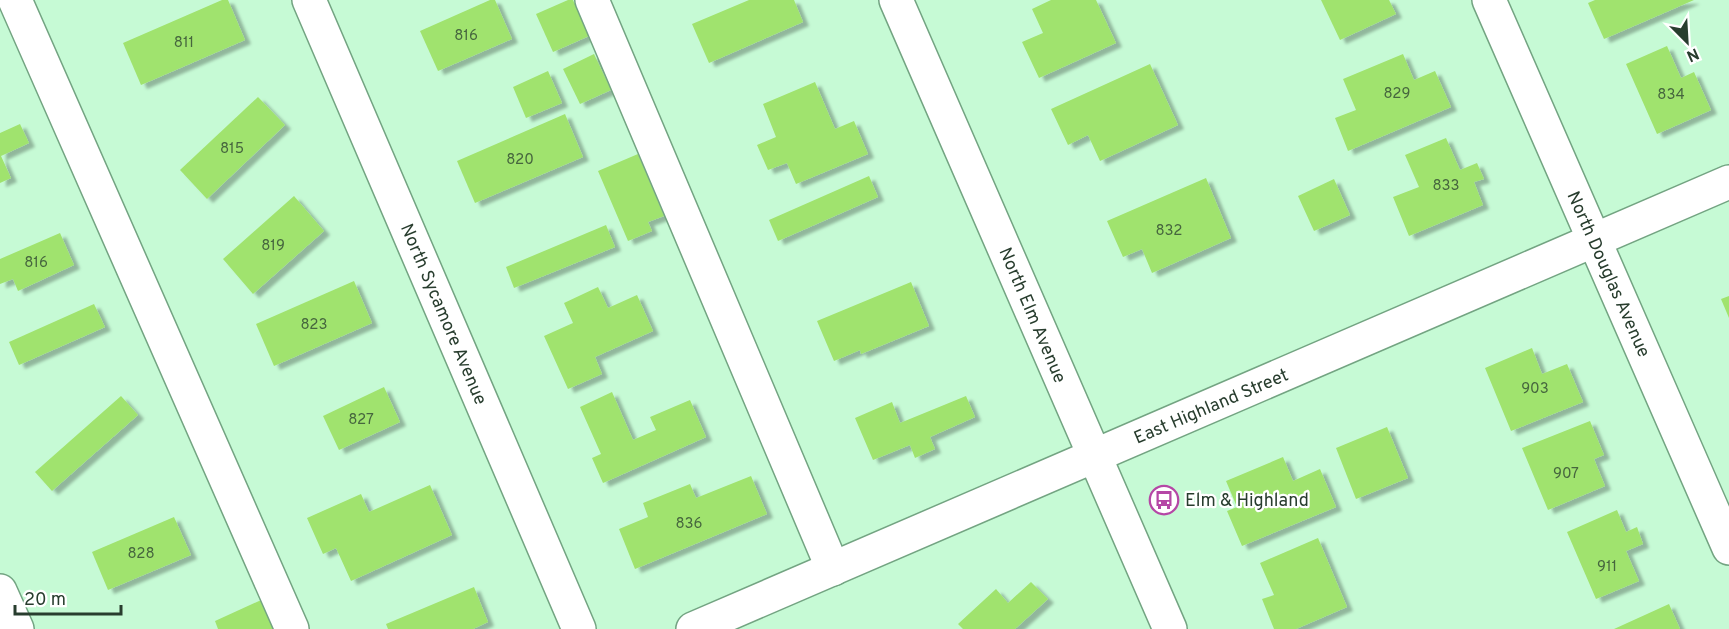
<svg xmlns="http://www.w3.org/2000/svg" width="1729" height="629" font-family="Overpass,sans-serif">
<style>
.building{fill:#a0e36e;filter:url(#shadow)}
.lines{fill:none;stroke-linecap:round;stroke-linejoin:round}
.minor-casing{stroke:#73a482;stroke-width:36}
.minor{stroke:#fff;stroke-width:33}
.labels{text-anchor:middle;stroke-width:4.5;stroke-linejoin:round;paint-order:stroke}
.number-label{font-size:15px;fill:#46663e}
.street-label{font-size:18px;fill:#283d2e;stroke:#fff}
.poi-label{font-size:18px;fill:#283d2e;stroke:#fff;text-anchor:start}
</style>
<defs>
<filter id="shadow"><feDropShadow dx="6" dy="4" stdDeviation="1.5" flood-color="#0004"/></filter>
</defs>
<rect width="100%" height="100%" fill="#c6fad5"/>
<g class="building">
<path d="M222,0H228L245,40L141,85L123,43Z"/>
<path d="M490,0H495L512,39L438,71L420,31Z"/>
<path d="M568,0H573L589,36L553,52L536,14Z"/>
<path d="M749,0H794L803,22L709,63L692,24Z"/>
<path d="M1051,0H1096L1116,43L1039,78L1022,42L1043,33L1032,9Z"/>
<path d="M1321,0H1389L1396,14L1340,40Z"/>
<path d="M1595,0H1694L1604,39L1588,3Z"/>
<path d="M1667,46L1681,78L1694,72L1711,110L1657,134L1626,64Z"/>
<path d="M594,54L611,90L580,104L563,69Z"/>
<path d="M1403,54L1414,80L1435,71L1451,107L1348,151L1335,118L1356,110L1343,79Z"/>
<path d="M1150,64L1178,125L1100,161L1088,135L1068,145L1051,109Z"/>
<path d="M548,71L562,103L526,118L513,87Z"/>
<path d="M815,82L835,129L854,121L868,154L796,184L787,163L768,170L757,145L776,137L763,104Z"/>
<path d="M258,97L285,125L207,199L180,170Z"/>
<path d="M565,114L583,157L475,203L457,161Z"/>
<path d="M20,124L29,143L1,156L11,178L0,183V133Z"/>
<path d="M1446,138L1460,170L1477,163L1484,179L1474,182L1483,205L1409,236L1393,197L1419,187L1405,155Z"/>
<path d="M638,154L664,216L648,222L652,231L628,241L598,171Z"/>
<path d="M869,176L878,197L778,241L769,220Z"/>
<path d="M1206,178L1231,238L1152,273L1142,249L1123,257L1107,221Z"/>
<path d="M1334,179L1350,215L1314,231L1298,196Z"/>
<path d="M294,196L324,231L253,294L223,259Z"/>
<path d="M606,225L615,247L514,288L506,267Z"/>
<path d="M60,233L74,265L18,291L13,279L0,284V259Z"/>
<path d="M354,281L372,323L274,366L256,324Z"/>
<path d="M911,282L929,326L861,354L860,350L834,361L817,321Z"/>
<path d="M598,287L608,308L637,295L653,331L595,357L602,374L568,389L544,336L573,323L564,303Z"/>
<path d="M1729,296V318L1721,299Z"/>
<path d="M94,304L105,327L19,365L9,342Z"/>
<path d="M1532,348L1542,374L1567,364L1583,402L1511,431L1485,368Z"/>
<path d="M384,387L400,422L339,450L323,416Z"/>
<path d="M612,392L633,440L656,430L650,417L690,400L706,437L603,483L592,458L601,454L580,407Z"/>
<path d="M121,396L138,415L52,491L35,472Z"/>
<path d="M966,396L975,417L930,437L935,449L915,458L910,445L873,460L855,418L892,402L900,423Z"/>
<path d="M1590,421L1604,455L1594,459L1605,486L1548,510L1522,448Z"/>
<path d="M1387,427L1408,478L1356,499L1336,448Z"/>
<path d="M1283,457L1293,481L1320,469L1336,507L1242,546L1227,511L1237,507L1226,481Z"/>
<path d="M751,476L767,514L635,569L619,529L648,517L643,503L690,484L696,498Z"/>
<path d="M430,485L452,535L351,581L336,548L323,554L307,518L361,494L369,512Z"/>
<path d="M1617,510L1626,532L1637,527L1643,544L1626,551L1639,581L1596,599L1567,532Z"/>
<path d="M174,517L191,555L108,590L92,552Z"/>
<path d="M1318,538L1347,607L1296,629H1274L1262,599L1274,595L1260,563Z"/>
<path d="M1031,582L1048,599L1015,629H963L958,624L996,589L1008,603Z"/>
<path d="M474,587L488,622L473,629H388L386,624Z"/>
<path d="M270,596L285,629H218L215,621Z"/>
<path d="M1669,604L1680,629H1614Z"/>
</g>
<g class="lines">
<g class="minor-casing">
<g id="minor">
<path d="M15,0L292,629"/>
<path d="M309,0L579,629"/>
<path d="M592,0L833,569"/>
<path d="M896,0L1170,629"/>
<path d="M1489,0L1729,548"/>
<path d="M0,591L17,629"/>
<path d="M693,629L1729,182"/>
</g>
</g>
<use href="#minor" class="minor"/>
</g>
<defs>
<g id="bus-ring" transform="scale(1.5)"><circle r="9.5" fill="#fff" stroke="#b547a6" stroke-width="1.5"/><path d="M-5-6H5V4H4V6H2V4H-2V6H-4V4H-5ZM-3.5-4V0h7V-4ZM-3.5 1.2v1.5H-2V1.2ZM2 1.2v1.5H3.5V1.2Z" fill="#b547a6"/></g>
</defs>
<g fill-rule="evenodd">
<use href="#bus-ring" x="1164" y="500"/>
</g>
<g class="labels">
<g class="number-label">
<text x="466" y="40">816</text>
<text x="184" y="47">811</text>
<text x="1397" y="98">829</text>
<text x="1671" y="99">834</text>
<text x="232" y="153">815</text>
<text x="520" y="164">820</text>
<text x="1446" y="190">833</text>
<text x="1169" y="235">832</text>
<text x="273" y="250">819</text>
<text x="36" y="267">816</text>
<text x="314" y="329">823</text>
<text x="1535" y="393">903</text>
<text x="361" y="424">827</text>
<text x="1566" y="478">907</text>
<text x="689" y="528">836</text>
<text x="141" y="558">828</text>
<text x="1607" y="571">911</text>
</g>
<g class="street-label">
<text transform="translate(1609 274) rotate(66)" y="6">North Douglas Avenue</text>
<text transform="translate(444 314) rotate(67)" y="6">North Sycamore Avenue</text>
<text transform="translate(1033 315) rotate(67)" y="6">North Elm Avenue</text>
<text transform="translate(1211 406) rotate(-23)" y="6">East Highland Street</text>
</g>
<g class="poi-label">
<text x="1185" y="506">Elm &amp; Highland</text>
</g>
</g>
<g transform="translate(1687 42) rotate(156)" stroke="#ffffff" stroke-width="4.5" paint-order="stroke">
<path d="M0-4.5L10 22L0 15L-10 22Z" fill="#283d2e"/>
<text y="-9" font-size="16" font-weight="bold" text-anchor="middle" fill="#283d2e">N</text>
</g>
<path d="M15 605v9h106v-9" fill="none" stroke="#283d2e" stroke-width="3"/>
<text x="24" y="605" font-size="18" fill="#283d2e" stroke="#ffffff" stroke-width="4.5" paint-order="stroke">20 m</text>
</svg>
